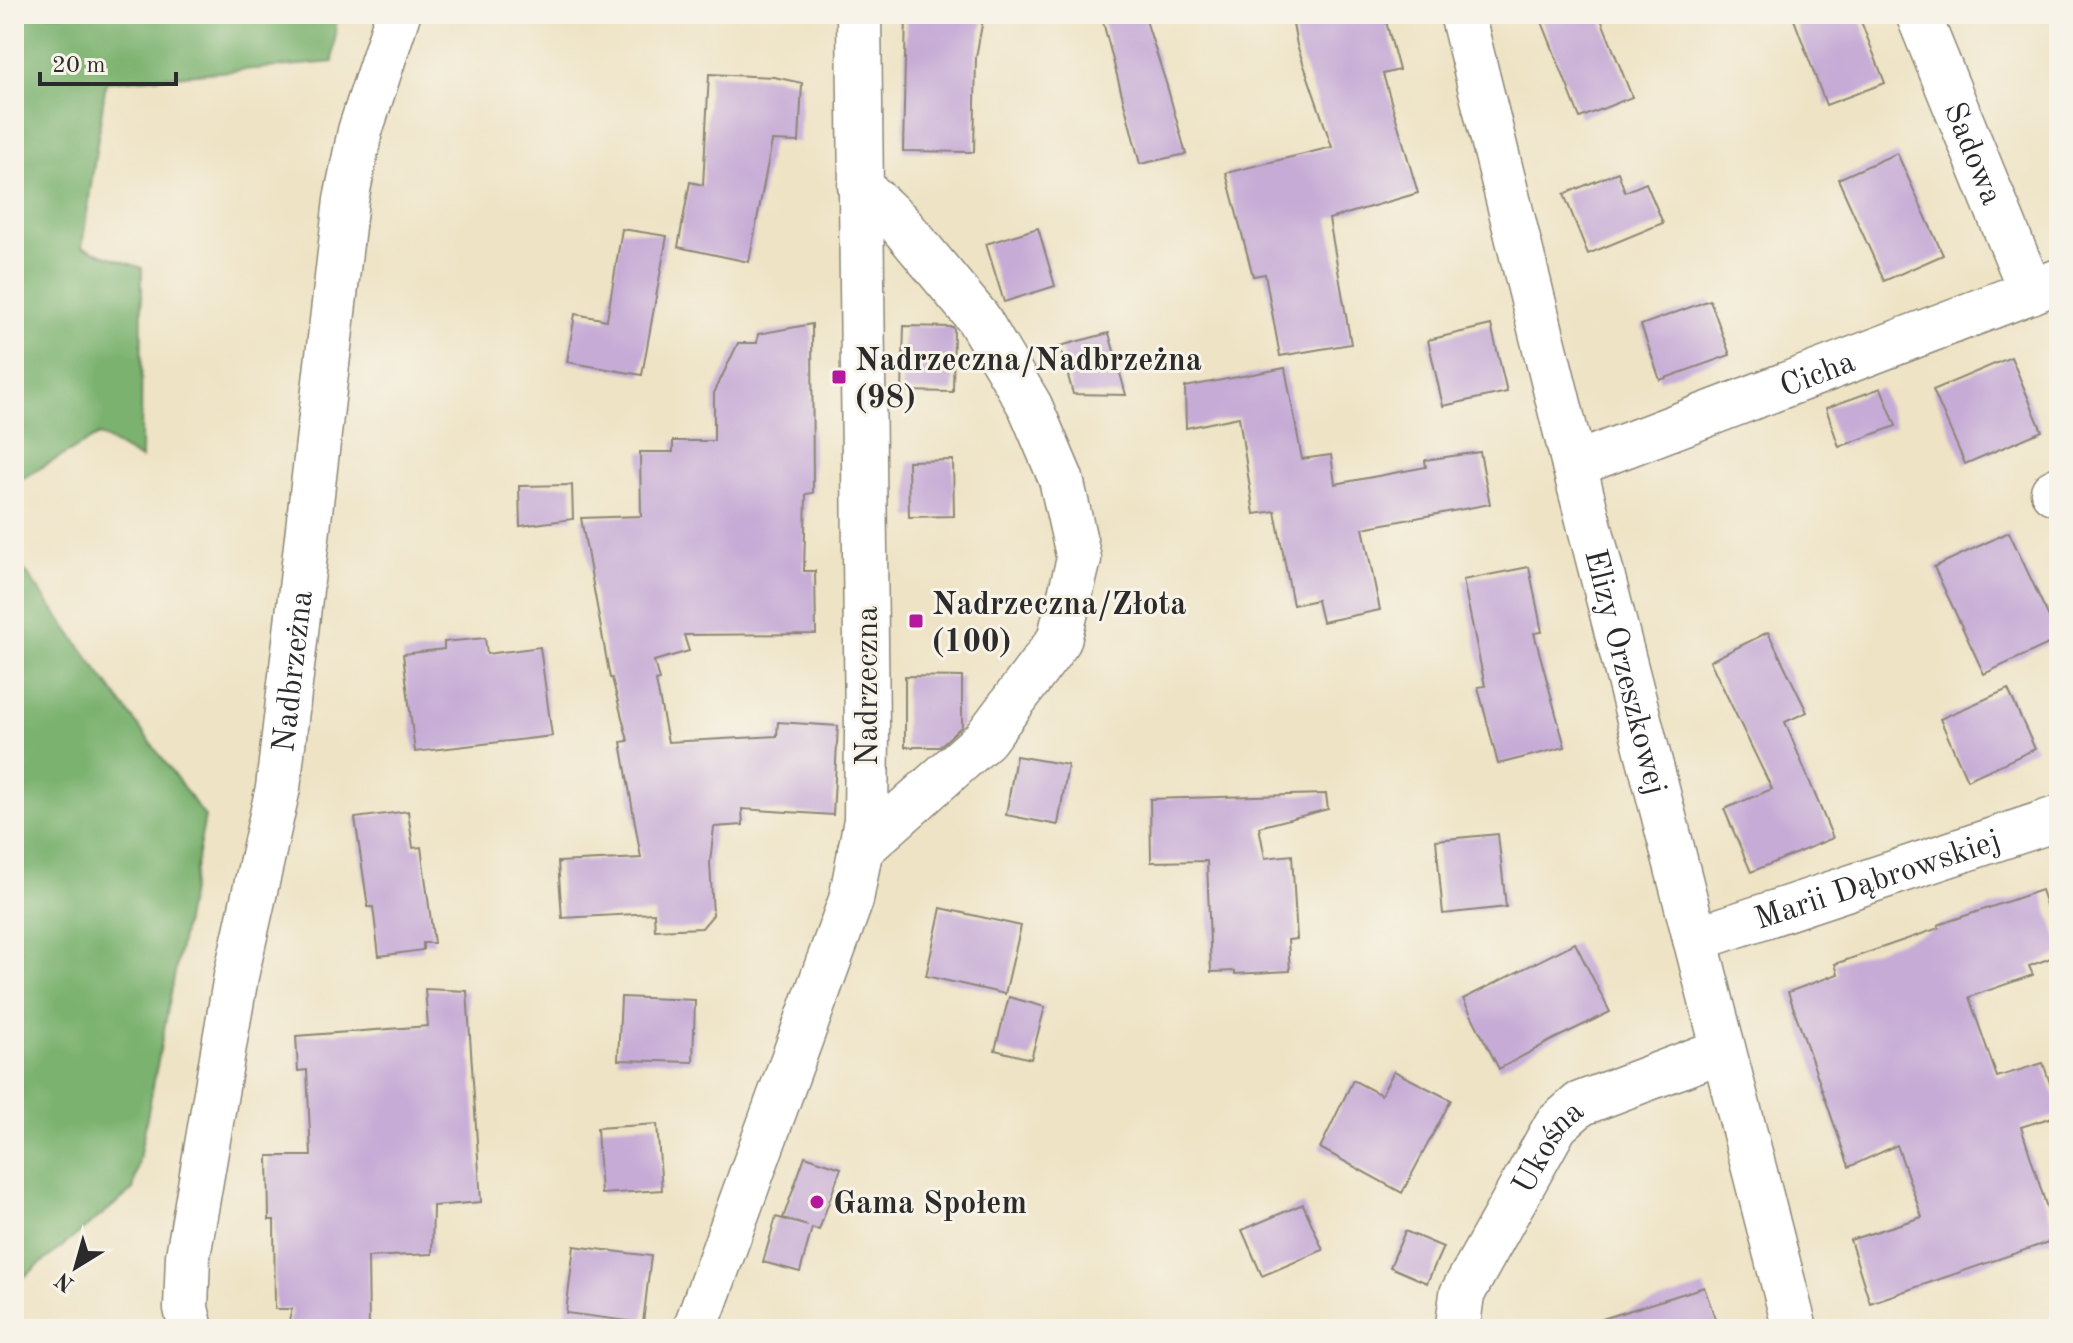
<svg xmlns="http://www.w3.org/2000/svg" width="2073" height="1343" font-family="'Old Standard TT',serif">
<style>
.forest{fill:#7cb26f;stroke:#546e4d;stroke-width:2}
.building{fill:#c6abd6}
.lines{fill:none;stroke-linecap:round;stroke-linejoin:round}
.minor-casing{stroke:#8c8778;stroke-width:47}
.minor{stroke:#fff;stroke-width:44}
.poi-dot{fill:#b5179e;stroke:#f7f3e8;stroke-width:3}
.labels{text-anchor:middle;stroke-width:6;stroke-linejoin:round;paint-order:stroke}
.street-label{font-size:32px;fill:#2b2b2b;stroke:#f7f3e8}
.poi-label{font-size:32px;font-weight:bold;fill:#2b2b2b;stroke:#f7f3e8;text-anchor:start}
</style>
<rect width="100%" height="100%" fill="#f7f3e8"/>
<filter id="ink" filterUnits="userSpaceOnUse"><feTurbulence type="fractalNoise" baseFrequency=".0125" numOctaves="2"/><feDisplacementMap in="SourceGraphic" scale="16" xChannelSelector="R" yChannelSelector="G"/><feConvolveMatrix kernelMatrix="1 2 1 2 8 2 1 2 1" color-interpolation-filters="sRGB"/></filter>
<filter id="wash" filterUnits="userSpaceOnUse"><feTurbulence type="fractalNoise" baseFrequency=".006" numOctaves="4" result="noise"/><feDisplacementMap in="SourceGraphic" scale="32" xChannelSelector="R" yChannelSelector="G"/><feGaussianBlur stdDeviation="1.8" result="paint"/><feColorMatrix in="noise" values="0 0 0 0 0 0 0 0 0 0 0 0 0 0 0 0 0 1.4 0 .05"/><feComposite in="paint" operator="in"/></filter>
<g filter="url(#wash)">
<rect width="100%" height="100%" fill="#eee3c5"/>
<g class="forest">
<path d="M14,14H337L333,62L106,82L82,247L142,268L141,459L99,435L14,483Z"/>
<path d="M14,556L205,817L133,1190L14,1285Z"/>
</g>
<g id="blocks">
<g class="building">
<path d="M906,14H984L976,57L974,152L903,151Z"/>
<path d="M1101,14H1144L1167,86L1186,154L1140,164Z"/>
<path d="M1291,14H1384L1399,70L1383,74L1418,193L1329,219L1351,344L1280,356L1265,274L1253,276L1226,173L1332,147L1297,45Z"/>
<path d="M1539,14H1599L1632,97L1580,118Z"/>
<path d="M1792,14H1858L1885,83L1826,105Z"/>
<path d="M709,74L774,77L802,83L799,142L772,141L749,262L678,247L690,182L703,185Z"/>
<path d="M1897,153L1943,255L1884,281L1838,179Z"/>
<path d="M1618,172L1625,192L1646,183L1663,223L1588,254L1564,194Z"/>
<path d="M1038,228L1055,286L1004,302L986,244Z"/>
<path d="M622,229L667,236L642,375L567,362L575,314L607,320Z"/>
<path d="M1710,300L1730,355L1660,380L1641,325Z"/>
<path d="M812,324L813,493L806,494L804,571H815L816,634L684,635L689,651L654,661L659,680L656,681L668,742L777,736L778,722L838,726L833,815L742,809L743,825L714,827L710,863L713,915L702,928L655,930L654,913L562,918L558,862L641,858L621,742L628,741L612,678H610L581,518L641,516L640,452H673V441H714V393L738,343H757L758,334Z"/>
<path d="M1491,325L1507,392L1443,406L1428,340Z"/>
<path d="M904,326L953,327L954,329L953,392L902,391Z"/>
<path d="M1109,333L1126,395L1073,394L1060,346Z"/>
<path d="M2011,357L2042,431L1965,464L1933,390Z"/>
<path d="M1285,368L1302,459L1331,455L1335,484L1426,467L1425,460L1480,452L1490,504L1363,528L1380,610L1322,622L1317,600L1293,605L1275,511L1254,514L1239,417L1186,428L1185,387Z"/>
<path d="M1881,388L1896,426L1839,447L1826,408Z"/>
<path d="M953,460L954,516L909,517L908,461Z"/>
<path d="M572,485L573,519L520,526L519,486Z"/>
<path d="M2009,532L2059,639L1984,674L1934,567Z"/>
<path d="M1529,567L1542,632L1534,633L1565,747L1498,764L1478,687L1485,686L1463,580Z"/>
<path d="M1768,632L1807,712L1785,722L1833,838L1751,872L1724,809L1772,789L1710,661Z"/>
<path d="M485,638L487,654L540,647L552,736L415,752L403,654L444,649V642Z"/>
<path d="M905,676L962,677V726L939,747H905Z"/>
<path d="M2008,689L2035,749L1967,780L1940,719Z"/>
<path d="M1016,756L1068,765L1058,825L1006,815Z"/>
<path d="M1326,794L1328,809L1259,827L1265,858L1292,855L1297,939L1288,940L1290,971L1235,974V971L1211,972L1207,861L1151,862L1150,799Z"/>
<path d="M408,811L413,848L421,847L434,943H423V950L379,956L373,907H368L355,818Z"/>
<path d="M1498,834L1506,907L1443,914L1436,840Z"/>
<path d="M2041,890L2059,943V955L2029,966L2033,975L1969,997L1997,1077L2043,1063L2059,1109V1115L2021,1127L2057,1239L1870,1303L1850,1240L1922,1217L1897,1145L1849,1167L1788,992L1838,974L1835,964L1939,928L1938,925Z"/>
<path d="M941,908L1021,926L1005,994L926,976Z"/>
<path d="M1575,943L1610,1012L1554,1039L1499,1069L1463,999Z"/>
<path d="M425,989L467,991L481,1202L433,1206L432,1254L368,1257L369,1329H287L292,1309H275L274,1220H269L268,1156H311L307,1070L298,1071L296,1036L428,1026Z"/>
<path d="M621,997L695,1000L693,1062L618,1060Z"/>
<path d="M1009,997L1045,1007L1031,1059L995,1050Z"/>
<path d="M1394,1071L1451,1100L1402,1193L1320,1148L1353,1080L1381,1095Z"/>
<path d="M657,1124L662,1190L601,1194L597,1128Z"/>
<path d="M805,1156L841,1168L819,1230L812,1228L800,1272L763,1262L776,1217L808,1226L783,1218Z"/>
<path d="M1303,1204L1323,1250L1262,1276L1242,1230Z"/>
<path d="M1405,1231L1443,1247L1427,1283L1390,1267Z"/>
<path d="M574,1246L651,1256L643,1323L566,1313Z"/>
<path d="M1704,1287L1719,1329H1598L1596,1321Z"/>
</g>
</g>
</g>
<g filter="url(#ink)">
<use href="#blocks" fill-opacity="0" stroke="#8c8778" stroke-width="2"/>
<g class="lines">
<g class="minor-casing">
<g id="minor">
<path id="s1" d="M1462,14L1574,465L1795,1329"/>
<path id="s2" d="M1918,14L2031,292"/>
<path d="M860,186L899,223L978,318L1030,406L1061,479L1079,559L1059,640L985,739L860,850"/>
<path id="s3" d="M1574,465L2059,281"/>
<path d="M2053,492L2059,489"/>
<path id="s4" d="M1695,939L2059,818"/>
<path id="s5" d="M191,1329L186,1308L188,1256L236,976L278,788L346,200L360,131L398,14"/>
<path d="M695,1329L851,900L866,820L867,730L859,14"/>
<path id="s6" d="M1459,1329L1458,1325L1462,1294L1556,1125L1580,1104L1723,1050"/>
</g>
</g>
<use href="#minor" class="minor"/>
</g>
</g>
<g class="poi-dot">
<rect x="831" y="369" width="16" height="16" rx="4"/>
<rect x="908" y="613" width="16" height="16" rx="4"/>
<circle cx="817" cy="1202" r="8"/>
</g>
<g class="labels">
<g class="street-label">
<text dy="11" stroke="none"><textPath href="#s2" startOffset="150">Sadowa</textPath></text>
<text dy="11" stroke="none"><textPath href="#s3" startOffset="260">Cicha</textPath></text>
<text dy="11" stroke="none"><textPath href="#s5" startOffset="668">Nadbrzeżna</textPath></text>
<text dy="11" stroke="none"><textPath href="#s1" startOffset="678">Elizy Orzeszkowej</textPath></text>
<text transform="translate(866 686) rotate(-90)" y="11">Nadrzeczna</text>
<text dy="11" stroke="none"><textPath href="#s4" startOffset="192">Marii Dąbrowskiej</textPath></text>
<text dy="11" stroke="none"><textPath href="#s6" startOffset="206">Ukośna</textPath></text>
</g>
<g class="poi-label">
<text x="855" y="370">Nadrzeczna/Nadbrzeżna<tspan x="855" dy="37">(98)</tspan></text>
<text x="932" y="614">Nadrzeczna/Złota<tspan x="932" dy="37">(100)</tspan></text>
<text x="833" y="1213">Gama Społem</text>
</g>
</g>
<rect width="2073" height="1343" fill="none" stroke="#f7f3e8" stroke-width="48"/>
<g transform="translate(76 1267) rotate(217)" stroke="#f7f3e8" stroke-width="6" paint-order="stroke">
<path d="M0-6L14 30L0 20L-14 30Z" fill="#2b2b2b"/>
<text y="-12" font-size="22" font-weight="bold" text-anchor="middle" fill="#2b2b2b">N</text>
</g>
<path d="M40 72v12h136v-12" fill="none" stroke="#2b2b2b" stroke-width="4"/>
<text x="52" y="72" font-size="24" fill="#2b2b2b" stroke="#f7f3e8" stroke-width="6" paint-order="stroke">20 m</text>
</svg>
